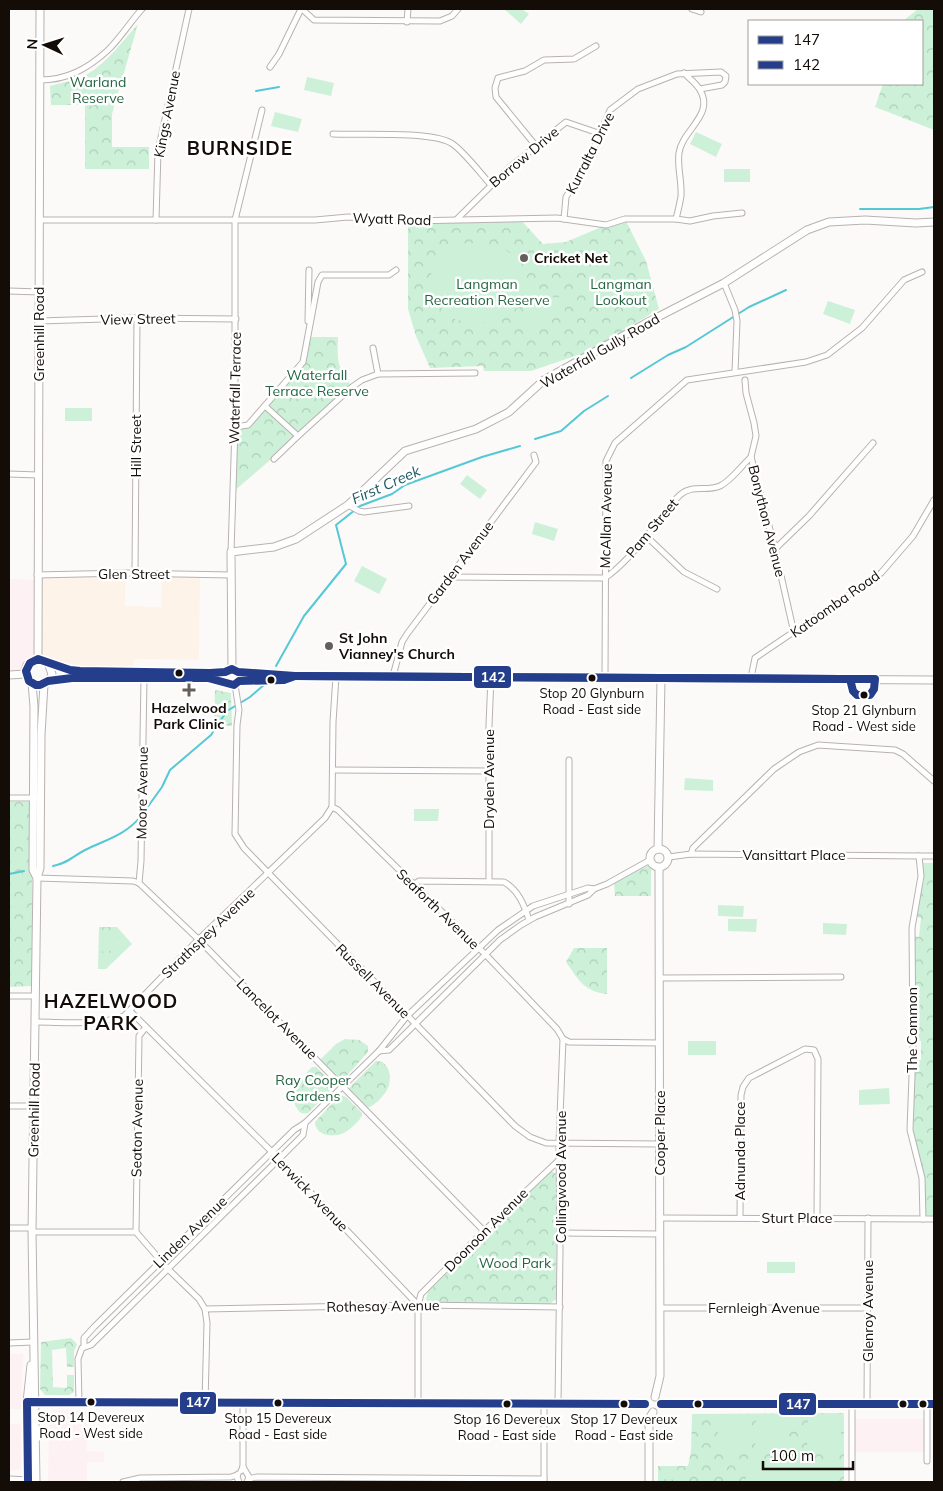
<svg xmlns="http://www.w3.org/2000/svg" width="943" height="1491" font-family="Mulish,sans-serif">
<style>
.commercial{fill:#fef1f4}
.industrial{fill:#fef3e9}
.park{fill:url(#park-crowns)}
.pitch{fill:#ccf1d8}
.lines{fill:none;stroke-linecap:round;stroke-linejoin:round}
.stream{stroke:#55c8d6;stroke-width:2}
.street-casing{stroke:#b8b2af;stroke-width:7}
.secondary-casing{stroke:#b8b2af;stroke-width:9}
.street{stroke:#fffefe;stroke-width:5}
.secondary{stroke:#fffefe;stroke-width:7}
.bus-1-casing{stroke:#fff;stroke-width:11}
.bus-2-casing{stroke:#fff;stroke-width:11}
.bus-1{stroke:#243e8c;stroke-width:8}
.bus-2{stroke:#243e8c;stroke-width:8}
.poi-dot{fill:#655f5b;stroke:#fff;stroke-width:2}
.bus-dot{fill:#140c07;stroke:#fff;stroke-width:2}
.labels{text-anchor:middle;stroke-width:5;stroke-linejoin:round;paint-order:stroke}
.bus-label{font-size:13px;fill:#140c07;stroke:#fff}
.park-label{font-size:14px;fill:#236541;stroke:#fff}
.street-label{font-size:14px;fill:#140c07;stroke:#fff}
.poi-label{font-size:14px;font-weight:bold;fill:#140c07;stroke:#fff;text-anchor:start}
.water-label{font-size:15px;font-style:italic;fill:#225a63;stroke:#fff}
.district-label{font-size:19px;font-weight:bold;letter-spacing:1px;fill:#140c07;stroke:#fff}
.line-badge{stroke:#fff;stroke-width:2}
.badge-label{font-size:14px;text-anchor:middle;font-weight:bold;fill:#fff}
</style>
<defs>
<pattern id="park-crowns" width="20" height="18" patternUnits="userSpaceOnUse" patternTransform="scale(1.25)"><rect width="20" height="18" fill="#ccf1d8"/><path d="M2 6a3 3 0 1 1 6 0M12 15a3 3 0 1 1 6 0" fill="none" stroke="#aecdb8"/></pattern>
</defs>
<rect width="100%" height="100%" fill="#fcfaf8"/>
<g class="commercial">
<path d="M9,579L37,580L38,659L26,671L9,672Z"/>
<path d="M9,1354H23L21,1409H9Z"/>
<path d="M53,1410L88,1411L87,1451L104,1452V1462H87V1482H48L49,1415Z"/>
<rect x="852" y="1419" width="75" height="33"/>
<path d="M9,1424H21V1467L18,1470H9Z"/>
</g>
<path class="industrial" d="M125,573V606L161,607L162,574L200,575L199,660L134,659L133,668L74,667L48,663L41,659L37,575Z"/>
<g class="park">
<path d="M918,9H934V130L875,107L883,84H922V21H903Z"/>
<path d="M138,24L112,114V147H149V169H85V105H51L50,86C59,83 69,82 77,79C101,71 122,42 138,24Z"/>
<path d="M519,218L543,244L566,242L606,225L625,219L646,261L659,309L590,351L531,371H484L483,366L430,368L416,336L408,309V221Z"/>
<path d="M308,337H338C337,363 337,365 352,387L298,436L233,492L235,427L248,425L303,362Z"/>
<path d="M215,690L231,693L232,726L214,725Z"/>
<path d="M9,802H32V986L9,987Z"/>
<path d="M923,863H934V1216L924,1215V1177L914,1136L913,1120L916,1060H921V1041H916L915,936L919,937L921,918L916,917L924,880Z"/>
<path d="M647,866H651V896H615L614,883Z"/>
<path d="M99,927H117L132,944L106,969H98Z"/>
<path d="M574,948H607V994C584,992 578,979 566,962Z"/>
<path d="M345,1039L359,1040L368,1046V1052L345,1078L341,1080L321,1061V1059L336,1044Z"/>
<path d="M376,1061C388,1060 392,1075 389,1085C387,1093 375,1106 367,1108L350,1091L349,1088Z"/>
<path d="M312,1067H316L333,1083L334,1087L308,1113C303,1114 301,1114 298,1110C286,1092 301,1079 312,1067Z"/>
<path d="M340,1095L346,1097L362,1113V1116C358,1122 351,1129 344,1133C334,1138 315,1136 315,1122Z"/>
<path d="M551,1171L557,1174L556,1299L550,1304L428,1302L426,1299L428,1292Z"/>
<path d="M71,1338L77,1344L74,1352V1367H67L66,1348L52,1350L53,1387L67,1388V1375H74V1392L69,1395H45L40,1389L41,1342Z"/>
<path d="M844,1413V1482H658V1466H688L691,1451L692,1414Z"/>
</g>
<g class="pitch">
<path d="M504,9H522L529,14L521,24Z"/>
<path d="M307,77L334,83L331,96L304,90Z"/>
<path d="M275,112L302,119L298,132L271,126Z"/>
<path d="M696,132L722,144L716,157L690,144Z"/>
<rect x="724" y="169" width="26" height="13"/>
<path d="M466,243C485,244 499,244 514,256L533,254L534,261H520L527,275L526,295L512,313L498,321L478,323L456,320L441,308L430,286L432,267L445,251Z"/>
<path d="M565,297V313H548V329H518V313H535V298Z"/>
<path d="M828,301L855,310L850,324L823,314Z"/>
<rect x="65" y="408" width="27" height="13"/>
<path d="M467,475L487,490L480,499L460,484Z"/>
<path d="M535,522L558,529L554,541L532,534Z"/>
<path d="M362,566L387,579L379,594L354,581Z"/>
<path d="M685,778L713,780V791L684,790Z"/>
<path d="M414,809H439L438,821H414Z"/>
<path d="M718,905L744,906L743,917L718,916Z"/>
<path d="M728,919H757L756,932L728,931Z"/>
<path d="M823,923L847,924L846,935L823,934Z"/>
<path d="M124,936L125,949L99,952V940Z"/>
<rect x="688" y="1041" width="28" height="14"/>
<path d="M889,1088L890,1104L859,1105V1090Z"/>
<rect x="767" y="1262" width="28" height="11"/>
<path d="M718,1415H752L751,1450H718Z"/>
<path d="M756,1416L789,1417V1451H755Z"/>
<path d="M808,1416H841V1451H807Z"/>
<path d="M746,1462L839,1464L838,1482H746Z"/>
<path d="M663,1470H684V1480L662,1479Z"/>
</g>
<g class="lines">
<g class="stream">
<path d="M256,91L279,87"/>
<path d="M860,209H919L934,207"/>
<path d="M631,378L668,355L686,347L749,307L786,290"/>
<path d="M535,439L561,431L584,411L608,396"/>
<path d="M276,666L304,616L346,564L336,525L360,506L392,494L405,485L482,457L520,446"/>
<path d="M144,812L162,787L170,770L211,735L227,711L250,697L265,684"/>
<path d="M53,866C68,863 72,857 85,850C105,840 126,835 141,816"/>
<path d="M9,874L24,871"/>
</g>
<g class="street-casing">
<g id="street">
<path d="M302,9L314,20L440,21L452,16L458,9"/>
<path d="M692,9L701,12"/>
<path d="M407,22L408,9"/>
<path d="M270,67L279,54L301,9"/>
<path d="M40,80C67,80 87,69 107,51C120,39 130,22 142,9"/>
<path d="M333,134C360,135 430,131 451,143C461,148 482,175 491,185"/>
<path d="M536,146L496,97L495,88L498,78L525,71L544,60L574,59L596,46"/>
<path d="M457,219L509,168L566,122L601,134"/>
<path d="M564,219L566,197L589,160L610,110L638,89L677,74L721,72L726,76L725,82L722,85L700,89"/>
<path d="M676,219C678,211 680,203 681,196C682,181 677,167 679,153C682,130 715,115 700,90C697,84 689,78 684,73"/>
<path d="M40,220H315L348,217L408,221L557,218L606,225L625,219H676L690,221L713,216L742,213"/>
<path d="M156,220L158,151L189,9"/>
<path d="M724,283L735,310L737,321L735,372"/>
<path d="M9,291L40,292"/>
<path d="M39,321L137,318L236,319"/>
<path d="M308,321L309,270"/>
<path d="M373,348L378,374"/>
<path d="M745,380L746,393L754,423L756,436L751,457L775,549L794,633"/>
<path d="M265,406L298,436L352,387L362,380L378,374L475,373"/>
<path d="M235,427L248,425L303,362L318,282L322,275H389L396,270"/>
<path d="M274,459L298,436"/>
<path d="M9,474L38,475"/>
<path d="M348,505L359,511L364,512L409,506"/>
<path d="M646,536L684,572L717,589"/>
<path d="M775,549L809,516L873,443"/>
<path d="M231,552L235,427V220L262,110"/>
<path d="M135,574L137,318"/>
<path d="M37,575L125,573L231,575"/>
<path d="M449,577L605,578C628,562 645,537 663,516C668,509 673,501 680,495C692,484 706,492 720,486C732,480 741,466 751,457"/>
<path d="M336,676L333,722L332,807L338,810L486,955L557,1029L563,1039L569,1042L660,1043"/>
<path d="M393,676L402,642L407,634L536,462L534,455"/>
<path d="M605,677L606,461L615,443L687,380L806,362L827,355L862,328L904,280L922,272"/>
<path d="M751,678L755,658L881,573L913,536L934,500"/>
<path d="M235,685L239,710L237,725L235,834L244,848L515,1126L530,1137L546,1143L659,1144"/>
<path d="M333,770L490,771"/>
<path d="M9,798H36"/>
<path d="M691,854L693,848L774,769L799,752L818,745L895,750L903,754L934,781"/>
<path d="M669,857L691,854L919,856"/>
<path d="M37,878L133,881L139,883L196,937L484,1231"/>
<path d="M489,881V725L491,677"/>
<path d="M139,883L141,861L144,677"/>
<path d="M413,885L419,881L504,882C518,890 524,904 529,920"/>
<path d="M569,904V760"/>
<path d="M660,978L841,977"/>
<path d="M9,996H36"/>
<path d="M130,1011L272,1152L418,1305"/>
<path d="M36,1022C65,1022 97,1026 124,1016L198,940L325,818L332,807"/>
<path d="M379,1051L389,1050L500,940L521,925L535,917L588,895L594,889L607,884L650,860"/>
<path d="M9,1106H34"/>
<path d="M661,1218L934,1219"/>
<path d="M740,1218L741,1095L743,1087L749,1078L805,1049L814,1050L818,1059L817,1218"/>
<path d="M923,1219L922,1178L910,1130L913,1049L912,928L921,876L919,856H934"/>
<path d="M9,1228H32"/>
<path d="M32,1232H136L168,1269L199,1299L205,1309L207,1323L205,1403"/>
<path d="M136,1232L139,1036L146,1027"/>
<path d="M560,1233L660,1234"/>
<path d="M660,1308H868"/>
<path d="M205,1309L418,1305L560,1307"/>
<path d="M9,1343L33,1342"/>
<path d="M84,1347V1338L94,1327L294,1130L305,1123L379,1051L407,1016L498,930L533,906L588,888L594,889"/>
<path d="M79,1402L78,1359L82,1348L91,1345L279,1159L303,1135L305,1123"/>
<path d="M418,1403V1305L421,1294L484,1231L559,1160"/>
<path d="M544,1404V1482"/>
<path d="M558,1404L560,1251L559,1143L563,1039"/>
<path d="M867,1404L868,1218"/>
<path d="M927,1461V1404"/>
<path d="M243,1467L249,1477L247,1482"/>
<path d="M241,1471L243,1467V1403"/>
<path d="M238,1474L237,1477L239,1482"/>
<path d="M9,1479L31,1480"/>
<path d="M249,1479L256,1477L544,1479"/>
<path d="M123,1482L140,1478L231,1477L237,1475"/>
<path d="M852,1482V1404"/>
</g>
</g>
<g class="secondary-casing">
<g id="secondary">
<path d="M38,659L40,9"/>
<path d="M48,663L52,674C42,704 7,666 38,659L70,670L80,671L210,673L225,672L232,669"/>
<path d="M232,669L231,552L274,547L296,539L348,505L405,451L476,429L509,412L544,380L650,321L724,283L807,230L829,222L865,220L916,223L934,222"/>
<path d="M232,669L238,672L295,676L934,680"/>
<path d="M9,675L26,674"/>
<path d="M48,681L72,678H208L234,685C240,683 242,677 238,672"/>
<path d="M239,681L284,680L292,677"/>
<path d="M32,683L34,707L33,870L37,878"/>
<circle cx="659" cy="858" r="9"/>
<path d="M658,849L661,678"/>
<path d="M655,1397L660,1376L659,868"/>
<path d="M27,1402L645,1404"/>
<path d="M661,1404H934"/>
<path d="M28,1482L27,1402L31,1365"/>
<path d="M36,1482L32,1232L37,878L40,868L41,735L44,684"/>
<path d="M649,1482V1419L653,1412"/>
</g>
</g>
<use href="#street" class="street"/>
<use href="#secondary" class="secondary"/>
<g class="bus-1-casing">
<g id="bus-1">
<path d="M661,1404H934"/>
<path d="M28,1480L27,1402L645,1404"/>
</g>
</g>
<g class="bus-2-casing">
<g id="bus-2">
<path d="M38,659L70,670L80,671L210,673L225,672L232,669L238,672L295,676L284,680L239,681L234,685L208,678H72L48,681L40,685H36L29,681L26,671L30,663Z"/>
<path d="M295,676L840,679"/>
<path d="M295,676L840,679"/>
<path d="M840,679H875L874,689L870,695H857L853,691L850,679Z"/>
</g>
</g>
<use href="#bus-1" class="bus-1"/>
<use href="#bus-2" class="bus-2"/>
</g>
<g class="poi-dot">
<circle cx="524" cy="258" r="5"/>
<circle cx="329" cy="646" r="5"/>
<path d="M186.5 682.5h5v5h5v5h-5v5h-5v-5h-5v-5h5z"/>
</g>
<g class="bus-dot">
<circle cx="179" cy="673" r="4.5"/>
<circle cx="592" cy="678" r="4.5"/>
<circle cx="271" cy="680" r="4.5"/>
<circle cx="864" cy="695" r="4.5"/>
<circle cx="91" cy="1402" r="4.5"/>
<circle cx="278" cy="1403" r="4.5"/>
<circle cx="507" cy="1404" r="4.5"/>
<circle cx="624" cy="1404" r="4.5"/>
<circle cx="698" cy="1404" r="4.5"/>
<circle cx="903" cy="1404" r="4.5"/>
<circle cx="923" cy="1404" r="4.5"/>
</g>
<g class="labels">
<g class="bus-label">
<text x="592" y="698">Stop 20 Glynburn<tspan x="592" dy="16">Road - East side</tspan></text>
<text x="864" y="715">Stop 21 Glynburn<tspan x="864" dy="16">Road - West side</tspan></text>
<text x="91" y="1422">Stop 14 Devereux<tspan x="91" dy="16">Road - West side</tspan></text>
<text x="278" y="1423">Stop 15 Devereux<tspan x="278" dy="16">Road - East side</tspan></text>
<text x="507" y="1424">Stop 16 Devereux<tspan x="507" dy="16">Road - East side</tspan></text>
<text x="624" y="1424">Stop 17 Devereux<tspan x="624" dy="16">Road - East side</tspan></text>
</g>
<g class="park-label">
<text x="98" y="87">Warland<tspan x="98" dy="16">Reserve</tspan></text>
<text x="487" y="289">Langman<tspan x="487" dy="16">Recreation Reserve</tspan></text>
<text x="621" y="289">Langman<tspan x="621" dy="16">Lookout</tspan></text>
<text x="317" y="380">Waterfall<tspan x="317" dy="16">Terrace Reserve</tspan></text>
<text x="313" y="1085">Ray Cooper<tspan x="313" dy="16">Gardens</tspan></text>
<text x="515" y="1268">Wood Park</text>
</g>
<g class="street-label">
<text transform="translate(167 114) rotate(-79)" y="5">Kings Avenue</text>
<text transform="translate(590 153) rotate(-63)" y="5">Kurralta Drive</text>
<text transform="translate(524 157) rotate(-40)" y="5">Borrow Drive</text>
<text transform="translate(392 219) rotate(2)" y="5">Wyatt Road</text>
<text transform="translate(138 319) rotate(-1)" y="5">View Street</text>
<text transform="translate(39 334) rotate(-90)" y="5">Greenhill Road</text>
<text transform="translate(600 351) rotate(-30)" y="5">Waterfall Gully Road</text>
<text transform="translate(235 388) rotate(-89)" y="5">Waterfall Terrace</text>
<text transform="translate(136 446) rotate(-90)" y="5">Hill Street</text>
<text transform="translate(606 516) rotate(-89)" y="5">McAllan Avenue</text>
<text transform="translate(767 521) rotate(76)" y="5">Bonython Avenue</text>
<text transform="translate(652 528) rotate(-50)" y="5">Pam Street</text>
<text transform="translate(460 563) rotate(-53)" y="5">Garden Avenue</text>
<text x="134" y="579">Glen Street</text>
<text transform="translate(835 604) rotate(-35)" y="5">Katoomba Road</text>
<text transform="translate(489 779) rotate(-90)" y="5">Dryden Avenue</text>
<text transform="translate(142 793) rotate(-89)" y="5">Moore Avenue</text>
<text x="794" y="860">Vansittart Place</text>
<text transform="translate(438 909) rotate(44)" y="5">Seaforth Avenue</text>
<text transform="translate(208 933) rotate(-44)" y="5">Strathspey Avenue</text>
<text transform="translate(373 981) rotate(45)" y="5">Russell Avenue</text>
<text transform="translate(277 1019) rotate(45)" y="5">Lancelot Avenue</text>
<text transform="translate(912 1030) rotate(-90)" y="5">The Common</text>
<text transform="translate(34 1110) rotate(-89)" y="5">Greenhill Road</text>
<text transform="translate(137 1128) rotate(-89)" y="5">Seaton Avenue</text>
<text transform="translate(660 1133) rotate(-90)" y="5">Cooper Place</text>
<text transform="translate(740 1151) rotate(-90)" y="5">Adnunda Place</text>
<text transform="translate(561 1177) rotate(-90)" y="5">Collingwood Avenue</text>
<text transform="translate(310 1192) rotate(46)" y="5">Lerwick Avenue</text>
<text x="797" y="1223">Sturt Place</text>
<text transform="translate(486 1230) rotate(-45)" y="5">Doonoon Avenue</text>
<text transform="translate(190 1232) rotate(-44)" y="5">Linden Avenue</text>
<text transform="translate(383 1306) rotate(-1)" y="5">Rothesay Avenue</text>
<text x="764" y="1313">Fernleigh Avenue</text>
<text transform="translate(868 1311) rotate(-90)" y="5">Glenroy Avenue</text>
</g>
<g class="poi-label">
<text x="534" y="263">Cricket Net</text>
<text x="339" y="643">St John<tspan x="339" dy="16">Vianney's Church</tspan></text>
<text x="189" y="713" text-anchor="middle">Hazelwood<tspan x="189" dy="16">Park Clinic</tspan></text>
</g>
<g class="water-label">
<text transform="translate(386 485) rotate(-24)" y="5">First Creek</text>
</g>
<g class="district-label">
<text x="240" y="155">BURNSIDE</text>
<text x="111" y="1008">HAZELWOOD<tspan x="111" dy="22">PARK</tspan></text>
</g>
</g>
<g class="line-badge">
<rect x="473" y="665" width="39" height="24" rx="5" fill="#243e8c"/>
<rect x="179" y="1391" width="38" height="24" rx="5" fill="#243e8c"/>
<rect x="778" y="1392" width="39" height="24" rx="5" fill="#243e8c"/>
</g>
<g class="badge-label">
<text x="493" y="682">142</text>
<text x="198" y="1407">147</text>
<text x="798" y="1409">147</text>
</g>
<rect width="943" height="1491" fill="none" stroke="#140c07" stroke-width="20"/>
<rect x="748" y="20" width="175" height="65" fill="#ffffff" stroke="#a19e9c"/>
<rect x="758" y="36" width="25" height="8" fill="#243e8c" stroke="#a19e9c"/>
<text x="793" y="45" font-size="15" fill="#140c07">147</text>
<rect x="758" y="61" width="25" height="8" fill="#243e8c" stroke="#a19e9c"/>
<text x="793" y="70" font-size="15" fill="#140c07">142</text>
<g transform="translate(45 45) rotate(274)" stroke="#ffffff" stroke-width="4" paint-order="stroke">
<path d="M0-4L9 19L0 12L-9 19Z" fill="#140c07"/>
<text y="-8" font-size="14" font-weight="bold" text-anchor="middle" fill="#140c07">N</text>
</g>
<path d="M763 1461v8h90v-8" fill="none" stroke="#140c07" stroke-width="2.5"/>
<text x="770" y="1461" font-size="15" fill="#140c07" stroke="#ffffff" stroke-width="4" paint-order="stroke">100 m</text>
</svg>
